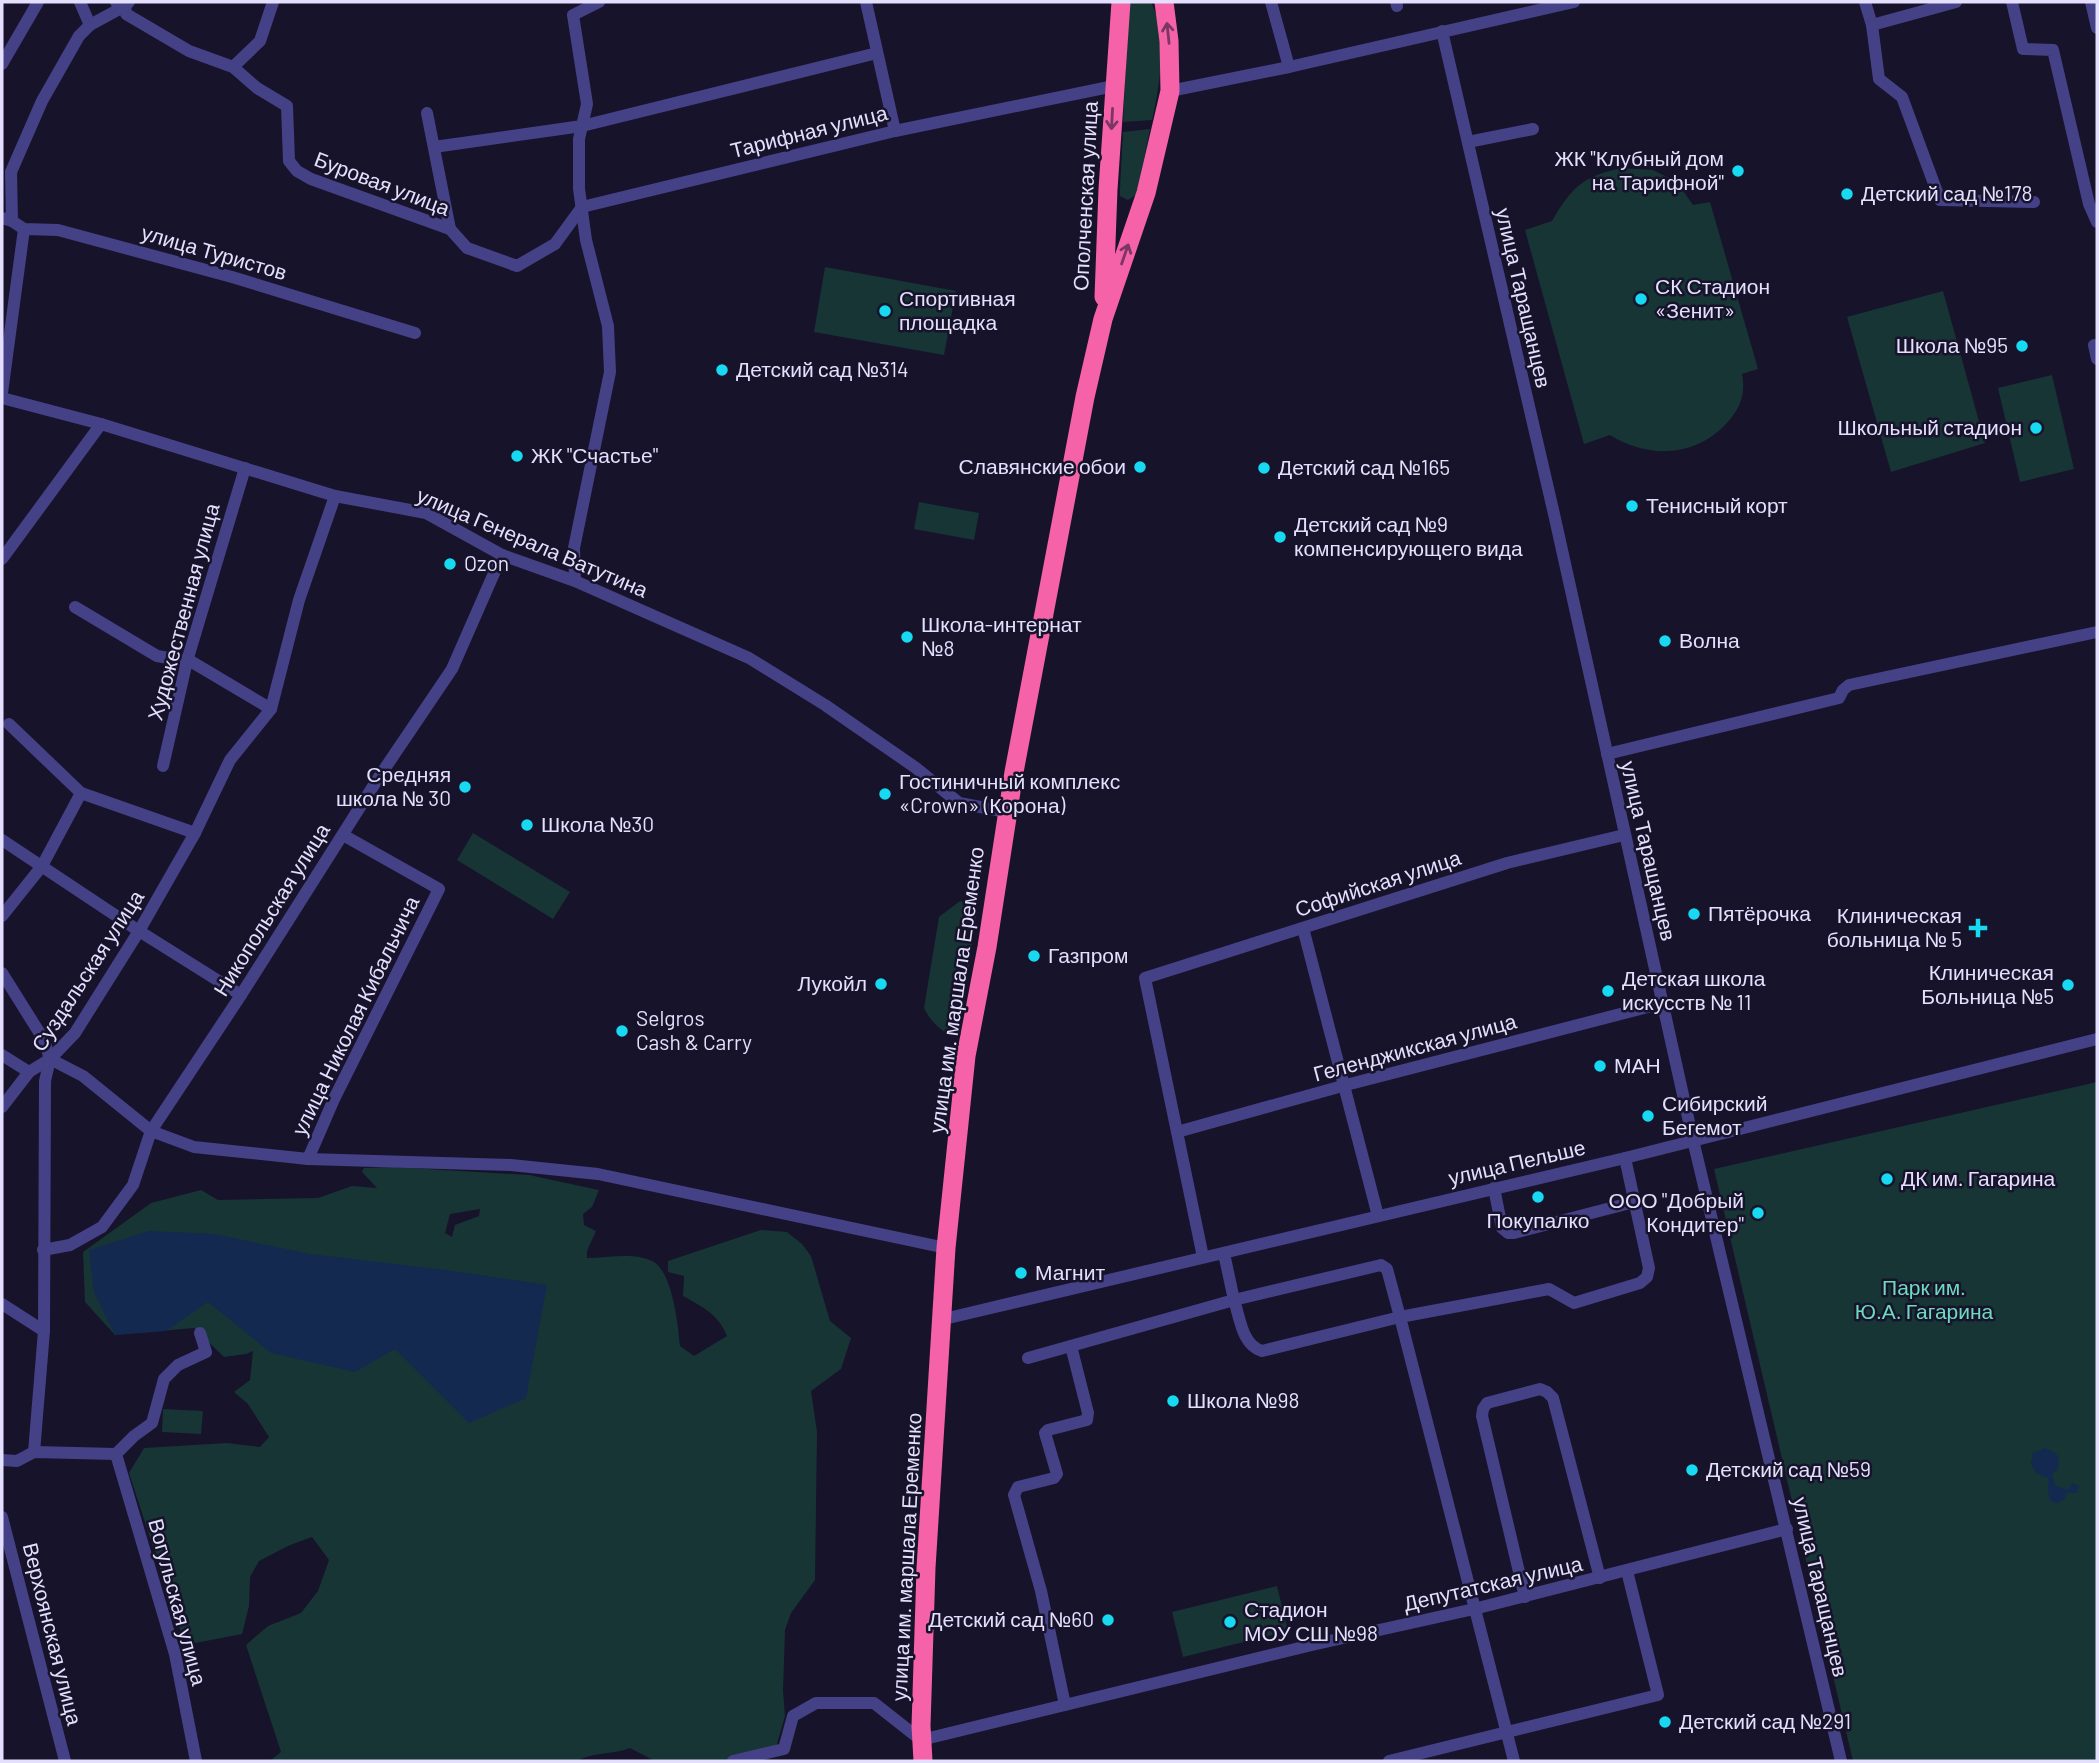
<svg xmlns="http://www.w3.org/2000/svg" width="2099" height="1763" font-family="Barlow,sans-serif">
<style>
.green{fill:#173534;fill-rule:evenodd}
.water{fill:#13294f}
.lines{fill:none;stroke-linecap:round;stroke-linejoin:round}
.minor{stroke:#454187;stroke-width:12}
.highway{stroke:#f562a7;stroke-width:19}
.oneway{stroke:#7b3763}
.poi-dot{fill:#17d9f1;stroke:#17132b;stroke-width:2.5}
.labels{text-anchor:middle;stroke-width:5;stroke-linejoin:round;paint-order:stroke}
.street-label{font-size:21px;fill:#e3dffd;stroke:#17132b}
.poi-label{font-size:21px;fill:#e3dffd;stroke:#17132b;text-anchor:start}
.park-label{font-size:21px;fill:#6edac0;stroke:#17132b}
</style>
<rect width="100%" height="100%" fill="#17132b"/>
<g class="green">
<path d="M1129,2H1151C1168,37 1160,84 1152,120L1123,122Z"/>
<path d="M1150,129L1137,194L1128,200L1120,196V188L1123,132Z"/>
<path d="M1621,168L1653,170L1677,182L1693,205L1710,202L1758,369L1742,374C1746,395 1740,409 1726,424C1695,457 1648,459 1610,435L1584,444L1525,230L1552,221C1572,187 1582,177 1621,168Z"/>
<path d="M825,267L956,291L944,355L814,332Z"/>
<path d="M1943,291L1985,443L1891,472L1847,317Z"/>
<path d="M2052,375L2074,469L2020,482L1998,388Z"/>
<path d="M919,502L979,513L974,540L914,529Z"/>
<path d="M473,833L570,892L553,919L457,860Z"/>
<path d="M960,901L969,903L977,908L960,1033L956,1037C941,1032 931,1022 924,1008L939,917Z"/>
<path d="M2097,1082V1761H1853L1714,1169Z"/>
<path d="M393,1167L529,1175L599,1190L592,1207L583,1214L584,1225L596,1231L587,1251V1258C607,1258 633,1252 652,1261C673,1271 678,1326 680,1346L694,1356L727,1336C719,1315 703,1307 683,1296L684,1276L668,1272V1261L761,1230L787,1232L802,1244L811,1256L830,1321L851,1338L841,1369L811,1391L817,1432L815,1580L791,1613L785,1630L783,1691L785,1716L775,1751L733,1761H655L630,1748C612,1755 593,1752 576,1761H270L281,1752L246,1645L268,1626L301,1613L318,1591L329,1560L312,1537L290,1545L259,1561L250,1577L249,1606L242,1634L185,1645L129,1473L144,1448L227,1443L260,1447L269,1437L248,1404L234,1392L250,1380L253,1351L246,1354L224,1357L194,1328L115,1335L85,1302L83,1252L151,1203L201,1190L218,1200L264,1199L318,1198L352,1186L377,1188L362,1172L364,1168ZM480,1209L479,1216L455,1225L452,1237L445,1233L450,1214Z"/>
<path d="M163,1409L203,1411L201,1434L162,1432Z"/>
<path d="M1277,1586L1288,1631L1183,1657L1172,1612Z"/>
</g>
<g class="water">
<path d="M149,1231L215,1234L310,1254L446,1270L547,1285L526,1398L469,1423L395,1349L355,1372L271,1353L208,1302L166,1331L115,1335L94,1292L89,1250Z"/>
<path d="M2045,1448L2054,1452L2059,1457L2058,1468L2052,1475L2055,1485L2066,1490L2069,1489L2072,1483L2079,1486L2077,1493H2067L2064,1499L2058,1503C2044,1502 2050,1488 2048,1478L2036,1473L2031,1463L2033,1453Z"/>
</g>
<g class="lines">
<g class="minor">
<path d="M80,2L90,25"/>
<path d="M116,2L125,6L126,14L189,51L233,67L257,88L287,106L289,161L297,171L311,179L450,229L467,248L517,266L555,244L582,207L895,131L1114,86"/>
<path d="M866,2L895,131"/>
<path d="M1271,2L1289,67"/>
<path d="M1396,2L1397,6"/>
<path d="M1865,2L1872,25L1956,2"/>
<path d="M2012,2L2023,49L2053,50L2089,204L2097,222"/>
<path d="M2091,2L2097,28"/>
<path d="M1872,25L1879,79L1902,97L1940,200L2034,202"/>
<path d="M1442,31L1554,514L1693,1140L1841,1761"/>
<path d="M2,64L38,2"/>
<path d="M233,67L260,41L273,2"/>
<path d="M1170,91L1289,67L1574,2"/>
<path d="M427,113L450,229"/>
<path d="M1468,142L1533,129"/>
<path d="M434,147L582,126L587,104L573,15L599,2"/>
<path d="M2,218L12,221L24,229L58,230L232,277L415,333"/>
<path d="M12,221L11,172L42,101L79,36L90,25L125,6L129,2"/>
<path d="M2094,345L2097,359"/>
<path d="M2,393L24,229"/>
<path d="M2,398L101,424L335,496L426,513L502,555L575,581L749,658L825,705L916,768L959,803L1007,812"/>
<path d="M2,559L101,424"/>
<path d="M575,581L574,548L610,372L608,326L586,240L579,189V139L582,126L877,53"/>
<path d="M75,607L157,656L192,662L271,709"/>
<path d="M9,724L81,793L195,833"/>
<path d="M1607,754L1839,698L1843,690L1849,685L2097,632"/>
<path d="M163,766L187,661L245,468"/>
<path d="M2,840L139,931L241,995"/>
<path d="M2,916L42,866L81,793"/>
<path d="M1303,928L1378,1216"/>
<path d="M2,973L44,1040L50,1059"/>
<path d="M2,1055L29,1072L50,1059"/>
<path d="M50,1059L83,1076L151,1131L194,1147L308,1159L511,1165L598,1174L946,1248"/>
<path d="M2,1107L29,1072"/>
<path d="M1177,1132L1346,1085L1663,1003"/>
<path d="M308,1159L334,1099L439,889L343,835"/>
<path d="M1494,1188L1502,1228L1508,1233H1514L1634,1202"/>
<path d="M43,1250L70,1245L102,1227L133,1185L151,1131L241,995L379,777L452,669L502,555"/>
<path d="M1203,1257L1145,978L1507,863L1624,835"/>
<path d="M1381,1265L1387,1269L1400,1317L1262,1351C1242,1345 1240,1318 1234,1300Z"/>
<path d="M2,1304L44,1331"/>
<path d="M944,1319L1625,1158L2097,1039"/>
<path d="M1028,1358L1234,1300L1225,1258L1221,1254"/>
<path d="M34,1452L44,1331L45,1081L50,1059L75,1033L139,931L195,833L230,760L271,709L299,600L335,496"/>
<path d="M116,1454L175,1654L196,1761"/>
<path d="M2,1460L17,1461L34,1452L116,1454L134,1436L152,1423L164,1379L178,1365L206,1352L200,1333"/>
<path d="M2,1517L65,1761"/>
<path d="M1525,1597L1482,1416L1483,1409L1487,1403L1540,1389L1547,1392L1553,1398L1600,1578"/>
<path d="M1065,1705L1041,1591L1014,1495L1018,1487L1054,1478L1057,1474L1045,1433L1048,1430L1087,1420L1088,1413L1071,1346"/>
<path d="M733,1761L784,1749L793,1716L816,1703H874L921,1740L1316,1644L1474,1609L1787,1529"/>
<path d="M1389,1761L1658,1695L1627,1571"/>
<path d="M1514,1761L1400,1317L1549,1289L1574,1303L1640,1283L1647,1277L1649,1268L1625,1158"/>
</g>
<g class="highway">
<path d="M1104,297L1108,189L1121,2"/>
<path d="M923,1761L921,1726L926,1568L946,1248L966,1056L987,947L1014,772L1085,397L1103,319L1146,193L1170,91L1169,41L1164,2"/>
</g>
</g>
<defs><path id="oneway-shaft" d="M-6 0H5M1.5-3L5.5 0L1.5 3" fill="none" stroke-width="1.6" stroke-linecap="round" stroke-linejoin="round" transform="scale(1.75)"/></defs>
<g class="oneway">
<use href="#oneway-shaft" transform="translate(1168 33) rotate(-96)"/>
<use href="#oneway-shaft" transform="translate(1112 119) rotate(93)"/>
<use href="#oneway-shaft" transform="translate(1125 254) rotate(-71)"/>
</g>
<g class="poi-dot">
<circle cx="1738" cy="171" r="7"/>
<circle cx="1847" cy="194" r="7"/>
<circle cx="1641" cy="299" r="7"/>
<circle cx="885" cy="311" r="7"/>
<circle cx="2022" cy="346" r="7"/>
<circle cx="722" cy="370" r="7"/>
<circle cx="2036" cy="428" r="7"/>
<circle cx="517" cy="456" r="7"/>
<circle cx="1140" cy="467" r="7"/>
<circle cx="1264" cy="468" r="7"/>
<circle cx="1632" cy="506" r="7"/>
<circle cx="1280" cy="537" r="7"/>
<circle cx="450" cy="564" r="7"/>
<circle cx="907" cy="637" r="7"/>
<circle cx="1665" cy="641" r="7"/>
<circle cx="465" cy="787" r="7"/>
<circle cx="885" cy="794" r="7"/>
<circle cx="527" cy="825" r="7"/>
<circle cx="1694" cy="914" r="7"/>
<path d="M1974.5 917.5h7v7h7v7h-7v7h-7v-7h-7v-7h7z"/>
<circle cx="1034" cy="956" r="7"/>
<circle cx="881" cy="984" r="7"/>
<circle cx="2068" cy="985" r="7"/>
<circle cx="1608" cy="991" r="7"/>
<circle cx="622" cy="1031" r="7"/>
<circle cx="1600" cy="1066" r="7"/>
<circle cx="1648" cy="1116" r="7"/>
<circle cx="1887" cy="1179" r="7"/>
<circle cx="1538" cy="1197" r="7"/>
<circle cx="1758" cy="1213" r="7"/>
<circle cx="1021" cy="1273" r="7"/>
<circle cx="1173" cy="1401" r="7"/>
<circle cx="1692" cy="1470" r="7"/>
<circle cx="1108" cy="1620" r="7"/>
<circle cx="1230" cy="1622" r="7"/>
<circle cx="1665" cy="1722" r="7"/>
</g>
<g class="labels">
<g class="street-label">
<text transform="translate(809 132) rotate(-14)" y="7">Тарифная улица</text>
<text transform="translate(382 184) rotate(21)" y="7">Буровая улица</text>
<text transform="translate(1086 196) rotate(-87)" y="7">Ополченская улица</text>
<text transform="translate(214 253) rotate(16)" y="7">улица Туристов</text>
<text transform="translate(1523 298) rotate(77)" y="7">улица Таращанцев</text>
<text transform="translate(532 543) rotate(23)" y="7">улица Генерала Ватутина</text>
<text transform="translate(184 612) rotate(-75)" y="7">Художественная улица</text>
<text transform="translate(1648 851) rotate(77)" y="7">улица Таращанцев</text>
<text transform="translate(1378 884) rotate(-18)" y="7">Софийская улица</text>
<text transform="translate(272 910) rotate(-58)" y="7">Никопольская улица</text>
<text transform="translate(88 971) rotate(-57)" y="7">Суздальская улица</text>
<text transform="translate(957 990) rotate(-82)" y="7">улица им. маршала Еременко</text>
<text transform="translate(356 1016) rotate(-64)" y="7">улица Николая Кибальчича</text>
<text transform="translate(1415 1048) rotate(-15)" y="7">Геленджикская улица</text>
<text transform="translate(1517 1163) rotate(-13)" y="7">улица Пельше</text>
<text transform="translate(907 1557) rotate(-87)" y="7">улица им. маршала Еременко</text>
<text transform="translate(1493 1584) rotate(-13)" y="7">Депутатская улица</text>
<text transform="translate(1820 1587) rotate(77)" y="7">улица Таращанцев</text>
<text transform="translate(177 1602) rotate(75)" y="7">Вогульская улица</text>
<text transform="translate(52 1634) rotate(76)" y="7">Верхоянская улица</text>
</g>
<g class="poi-label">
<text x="1724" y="166" text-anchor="end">ЖК "Клубный дом<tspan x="1724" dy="24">на Тарифной"</tspan></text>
<text x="1861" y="201">Детский сад №178</text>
<text x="1655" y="294">СК Стадион<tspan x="1655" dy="24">«Зенит»</tspan></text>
<text x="899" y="306">Спортивная<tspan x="899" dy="24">площадка</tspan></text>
<text x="2008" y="353" text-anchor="end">Школа №95</text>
<text x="736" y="377">Детский сад №314</text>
<text x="2022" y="435" text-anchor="end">Школьный стадион</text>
<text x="531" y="463">ЖК "Счастье"</text>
<text x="1126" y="474" text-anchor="end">Славянские обои</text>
<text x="1278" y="475">Детский сад №165</text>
<text x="1646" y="513">Тенисный корт</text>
<text x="1294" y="532">Детский сад №9<tspan x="1294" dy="24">компенсирующего вида</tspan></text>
<text x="464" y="571">Ozon</text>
<text x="921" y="632">Школа-интернат<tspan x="921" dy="24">№8</tspan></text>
<text x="1679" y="648">Волна</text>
<text x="451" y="782" text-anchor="end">Средняя<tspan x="451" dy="24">школа № 30</tspan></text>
<text x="899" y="789">Гостиничный комплекс<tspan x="899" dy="24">«Crown» (Корона)</tspan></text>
<text x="541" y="832">Школа №30</text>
<text x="1708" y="921">Пятёрочка</text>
<text x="1962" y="923" text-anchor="end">Клиническая<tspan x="1962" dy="24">больница № 5</tspan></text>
<text x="1048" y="963">Газпром</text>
<text x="2054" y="980" text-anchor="end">Клиническая<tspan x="2054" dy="24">Больница №5</tspan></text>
<text x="1622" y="986">Детская школа<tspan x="1622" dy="24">искусств № 11</tspan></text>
<text x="867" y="991" text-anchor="end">Лукойл</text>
<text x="636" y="1026">Selgros<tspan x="636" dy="24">Cash &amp; Carry</tspan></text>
<text x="1614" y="1073">МАН</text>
<text x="1662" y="1111">Сибирский<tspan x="1662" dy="24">Бегемот</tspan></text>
<text x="1901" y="1186">ДК им. Гагарина</text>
<text x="1744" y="1208" text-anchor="end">ООО "Добрый<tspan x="1744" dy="24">Кондитер"</tspan></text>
<text x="1538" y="1228" text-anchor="middle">Покупалко</text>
<text x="1035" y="1280">Магнит</text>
<text x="1187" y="1408">Школа №98</text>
<text x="1706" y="1477">Детский сад №59</text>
<text x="1244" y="1617">Стадион<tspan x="1244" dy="24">МОУ СШ №98</tspan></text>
<text x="1094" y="1627" text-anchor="end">Детский сад №60</text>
<text x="1679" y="1729">Детский сад №291</text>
</g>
<g class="park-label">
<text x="1924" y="1295">Парк им.<tspan x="1924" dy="24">Ю.А. Гагарина</tspan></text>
</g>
</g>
<rect width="2099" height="1763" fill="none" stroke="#e3dffd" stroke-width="7"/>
</svg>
